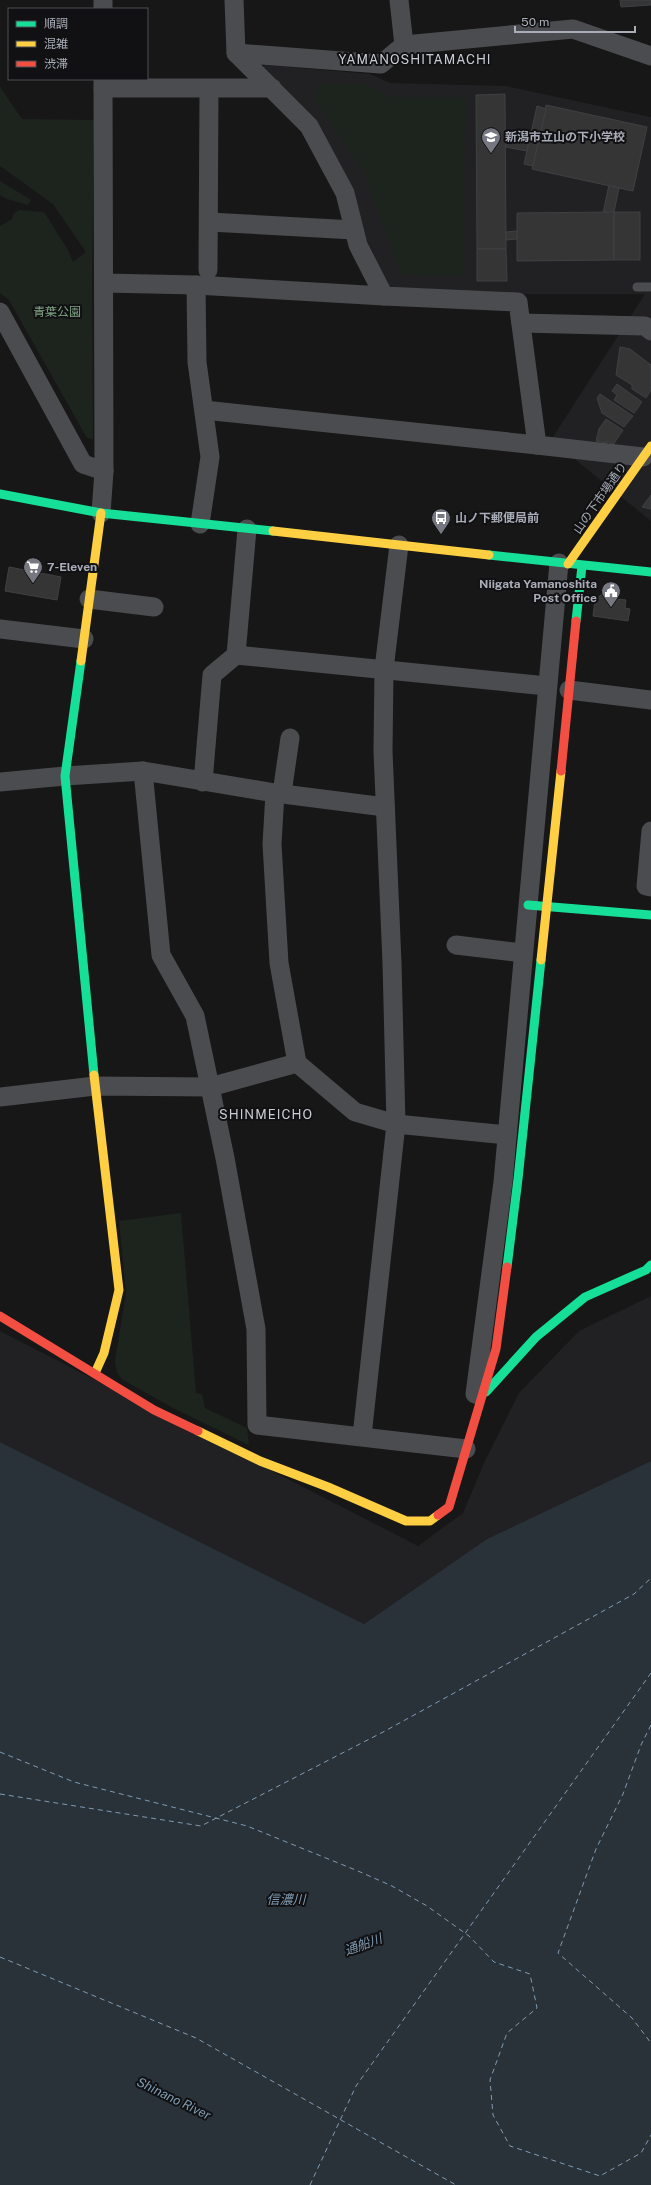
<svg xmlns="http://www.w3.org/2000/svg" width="651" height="2185" font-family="'Public Sans','Noto Sans JP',sans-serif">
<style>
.built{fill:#212123}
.green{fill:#1d241e}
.water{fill:#2a3239}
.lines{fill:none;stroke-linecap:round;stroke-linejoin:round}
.ferry{stroke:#7f9bb3;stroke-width:1;stroke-dasharray:5 4;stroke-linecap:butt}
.building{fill:#353536;stroke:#3f4043}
.lane{stroke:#4b4c50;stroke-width:9}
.street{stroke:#4b4c50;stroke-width:19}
.fast{stroke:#16e098;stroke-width:9}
.slow{stroke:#ffcf43;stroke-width:9}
.jam{stroke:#f24e42;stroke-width:9}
.labels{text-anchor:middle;stroke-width:4;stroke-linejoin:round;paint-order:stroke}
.poi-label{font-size:12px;font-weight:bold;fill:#a8adb8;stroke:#111113;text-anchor:start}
.park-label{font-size:12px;fill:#7fa381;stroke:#111113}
.street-label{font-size:12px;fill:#a8adb8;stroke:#111113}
.neighbourhood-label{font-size:13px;letter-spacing:1px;fill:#c9ccd4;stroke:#111113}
.water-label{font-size:13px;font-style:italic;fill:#7f9bb3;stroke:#111113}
</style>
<rect width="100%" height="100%" fill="#171717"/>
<g class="built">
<path d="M265,65L370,74L390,83L506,86L651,117V521L551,440L645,294H522L390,287L365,237L350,189L262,67Z"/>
<path d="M651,1296V1461L487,1539L364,1624L0,1442V1331L418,1546L463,1513L485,1461L519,1393L579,1331Z"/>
</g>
<g class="green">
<path d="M322,84H366L390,97H465L464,275H401L365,176L313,97Z"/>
<path d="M0,87L22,119L94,120L92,293L93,439L87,438L9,300L0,293V226L12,219L14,213L19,210L44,212L68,250L73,262L86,252L53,204L0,166Z"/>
<path d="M0,181L31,200L28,205L7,199L0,195Z"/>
<path d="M181,1213L196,1393L202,1394L205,1408L247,1428L249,1445L173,1408L123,1380L117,1373L115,1361L126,1293L119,1221Z"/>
</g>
<path class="water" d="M0,1442L364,1624L487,1539L651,1461V2185H0Z"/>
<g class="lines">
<g class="ferry">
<path d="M651,1725L641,1745L623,1794L596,1849L558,1953L632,2018L651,2043"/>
<path d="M0,1752L74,1782L247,1826L358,1871L392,1886L427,1906L469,1936L494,1962L530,1974L537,2008L507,2033L490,2080L493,2115L510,2146L600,2176L641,2153L651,2135"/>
<path d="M0,1794L201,1826L385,1731L634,1594L651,1578"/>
<path d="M0,1957L196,2038L456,2185"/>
<path d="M310,2185L356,2086L651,1673"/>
</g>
</g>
<g class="building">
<path d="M620,0H651V5L621,7Z"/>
<path d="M505,94L506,249H477L476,95Z"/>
<path d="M546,105L647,127L633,191L532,169Z"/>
<path d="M537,106L546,109L533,166L524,164Z"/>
<path d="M506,137L529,141L527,151L506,147Z"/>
<path d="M609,185L619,188L614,212L603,213Z"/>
<path d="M614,212V260L517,261V213Z"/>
<rect x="614" y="212" width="26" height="48"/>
<path d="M517,231V239L506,240V232Z"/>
<path d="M477,249H506L507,281H477Z"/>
<path d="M620,347L630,349L651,365V390L646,398L632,389V385L616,375Z"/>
<path d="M617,384L642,402L634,413L614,400L617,395L612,391Z"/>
<path d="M600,394L633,416L624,427L602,413L597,398Z"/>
<path d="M606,419L623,430L613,445L607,441V443L596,441L599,429Z"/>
<path d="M651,495V509L642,507Z"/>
<path d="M9,567L61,577L57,600L5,591Z"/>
<path d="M608,589L616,599L626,600L625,608L630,609L628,621L593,616L595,600Z"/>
</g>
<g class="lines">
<path class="lane" d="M637,287H651"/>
<g class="street">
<path d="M103,0V9"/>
<path d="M234,0L236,53"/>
<path d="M399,0L404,45"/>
<path d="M103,88H272"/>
<path d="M209,222L354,230"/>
<path d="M208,270L209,90"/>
<path d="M104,283L196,285L384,296"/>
<path d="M196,285L197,362L210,457L200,524"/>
<path d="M0,312L83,464L104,471"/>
<path d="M521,323L645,326L651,331"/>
<path d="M204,410L537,445"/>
<path d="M643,457L537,445L518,302L384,296L358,245L345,193L309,126L236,53L381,64L404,45L573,29L651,56"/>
<path d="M101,513L104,471L103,79"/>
<path d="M89,599L154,607"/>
<path d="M0,629L84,639"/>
<path d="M236,655L547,686"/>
<path d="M569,690L651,700"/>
<path d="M143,771L161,955L195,1016L225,1158L256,1329L257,1425L466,1449"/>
<path d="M0,782L65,776L143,771L275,793L385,807"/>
<path d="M203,782L212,675L236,655L247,529"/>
<path d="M275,793L272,844L279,963L297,1063L355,1112L396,1124L507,1135"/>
<path d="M282,793L290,738"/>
<path d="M651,831L646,886L651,887"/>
<path d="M456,945L523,953"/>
<path d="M0,1097L95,1086L210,1087L297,1063"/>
<path d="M475,1394L503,1182L559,563"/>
<path d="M362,1436L396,1124L392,963L383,751L384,669L399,545"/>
</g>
<g class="fast">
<path d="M0,494L101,513L273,531"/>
<path d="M489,555L651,572"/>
<path d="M576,621L582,566"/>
<path d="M81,661L65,776L94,1075"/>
<path d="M528,905L651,915"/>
<path d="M507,1267L518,1179L541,960"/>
<path d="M486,1392L536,1337L585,1297L646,1270L651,1265"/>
</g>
<g class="slow">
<path d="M273,531L489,555"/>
<path d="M568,564L651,446"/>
<path d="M81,661L101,513"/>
<path d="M541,960L561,771"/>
<path d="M94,1075L119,1290L104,1353L95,1373"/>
<path d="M198,1431L260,1461L328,1487L406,1521H430L438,1515"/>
</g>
<g class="jam">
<path d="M561,771L576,621"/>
<path d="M0,1316L154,1410L198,1431"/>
<path d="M438,1515L449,1507L496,1349L507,1267"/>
</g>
</g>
<defs>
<g id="school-pin" transform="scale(1)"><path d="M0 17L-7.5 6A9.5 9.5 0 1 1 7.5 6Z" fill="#757880" stroke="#111113"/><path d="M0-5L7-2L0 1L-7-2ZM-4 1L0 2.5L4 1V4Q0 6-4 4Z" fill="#fff"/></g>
<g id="bus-pin" transform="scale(1)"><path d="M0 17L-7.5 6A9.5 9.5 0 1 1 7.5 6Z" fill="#757880" stroke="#111113"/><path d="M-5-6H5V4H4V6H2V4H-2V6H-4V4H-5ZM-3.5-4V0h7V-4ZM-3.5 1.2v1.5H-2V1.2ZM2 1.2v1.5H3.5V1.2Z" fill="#fff"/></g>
<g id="supermarket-pin" transform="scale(1)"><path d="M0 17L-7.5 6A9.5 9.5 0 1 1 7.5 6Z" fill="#757880" stroke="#111113"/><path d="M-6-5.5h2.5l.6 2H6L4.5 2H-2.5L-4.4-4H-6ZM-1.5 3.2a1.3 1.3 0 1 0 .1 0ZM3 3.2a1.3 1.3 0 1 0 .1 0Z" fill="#fff"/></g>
<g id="civic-pin" transform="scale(1)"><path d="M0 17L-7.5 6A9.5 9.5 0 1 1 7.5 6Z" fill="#757880" stroke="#111113"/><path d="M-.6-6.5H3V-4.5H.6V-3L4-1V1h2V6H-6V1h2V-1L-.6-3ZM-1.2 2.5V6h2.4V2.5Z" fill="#fff"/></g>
</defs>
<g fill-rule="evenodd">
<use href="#school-pin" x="491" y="137"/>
<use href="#bus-pin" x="441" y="518"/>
<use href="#supermarket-pin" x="33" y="567"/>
<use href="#civic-pin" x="611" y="591"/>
</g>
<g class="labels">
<g class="poi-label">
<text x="505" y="141">新潟市立山の下小学校</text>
<text x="455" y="522">山ノ下郵便局前</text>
<text x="47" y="571">7-Eleven</text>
<text x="597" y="588" text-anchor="end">Niigata Yamanoshita<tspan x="597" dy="14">Post Office</tspan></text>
</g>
<g class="park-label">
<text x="57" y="316">青葉公園</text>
</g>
<g class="street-label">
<text transform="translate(600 498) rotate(-55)" y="4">山の下市場通り</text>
</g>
<g class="neighbourhood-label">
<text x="415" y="64">YAMANOSHITAMACHI</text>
<text x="266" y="1119">SHINMEICHO</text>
</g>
<g class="water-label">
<text x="286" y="1904">信濃川</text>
<text transform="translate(363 1944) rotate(-20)" y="5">通船川</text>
<text transform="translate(174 2098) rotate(26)" y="5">Shinano River</text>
</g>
</g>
<rect x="8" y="8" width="140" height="72" fill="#111113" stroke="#4d4f55"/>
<rect x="16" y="21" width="20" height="6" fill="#16e098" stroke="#4d4f55"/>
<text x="44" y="28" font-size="12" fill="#a8adb8">順調</text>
<rect x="16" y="41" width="20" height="6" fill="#ffcf43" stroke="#4d4f55"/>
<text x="44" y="48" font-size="12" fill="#a8adb8">混雑</text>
<rect x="16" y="61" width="20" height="6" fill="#f24e42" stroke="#4d4f55"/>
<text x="44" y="68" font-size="12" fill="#a8adb8">渋滞</text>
<path d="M515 26v6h120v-6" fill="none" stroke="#a8adb8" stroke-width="2"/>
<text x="521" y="26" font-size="12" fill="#a8adb8" stroke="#111113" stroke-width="3" paint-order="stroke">50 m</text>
</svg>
